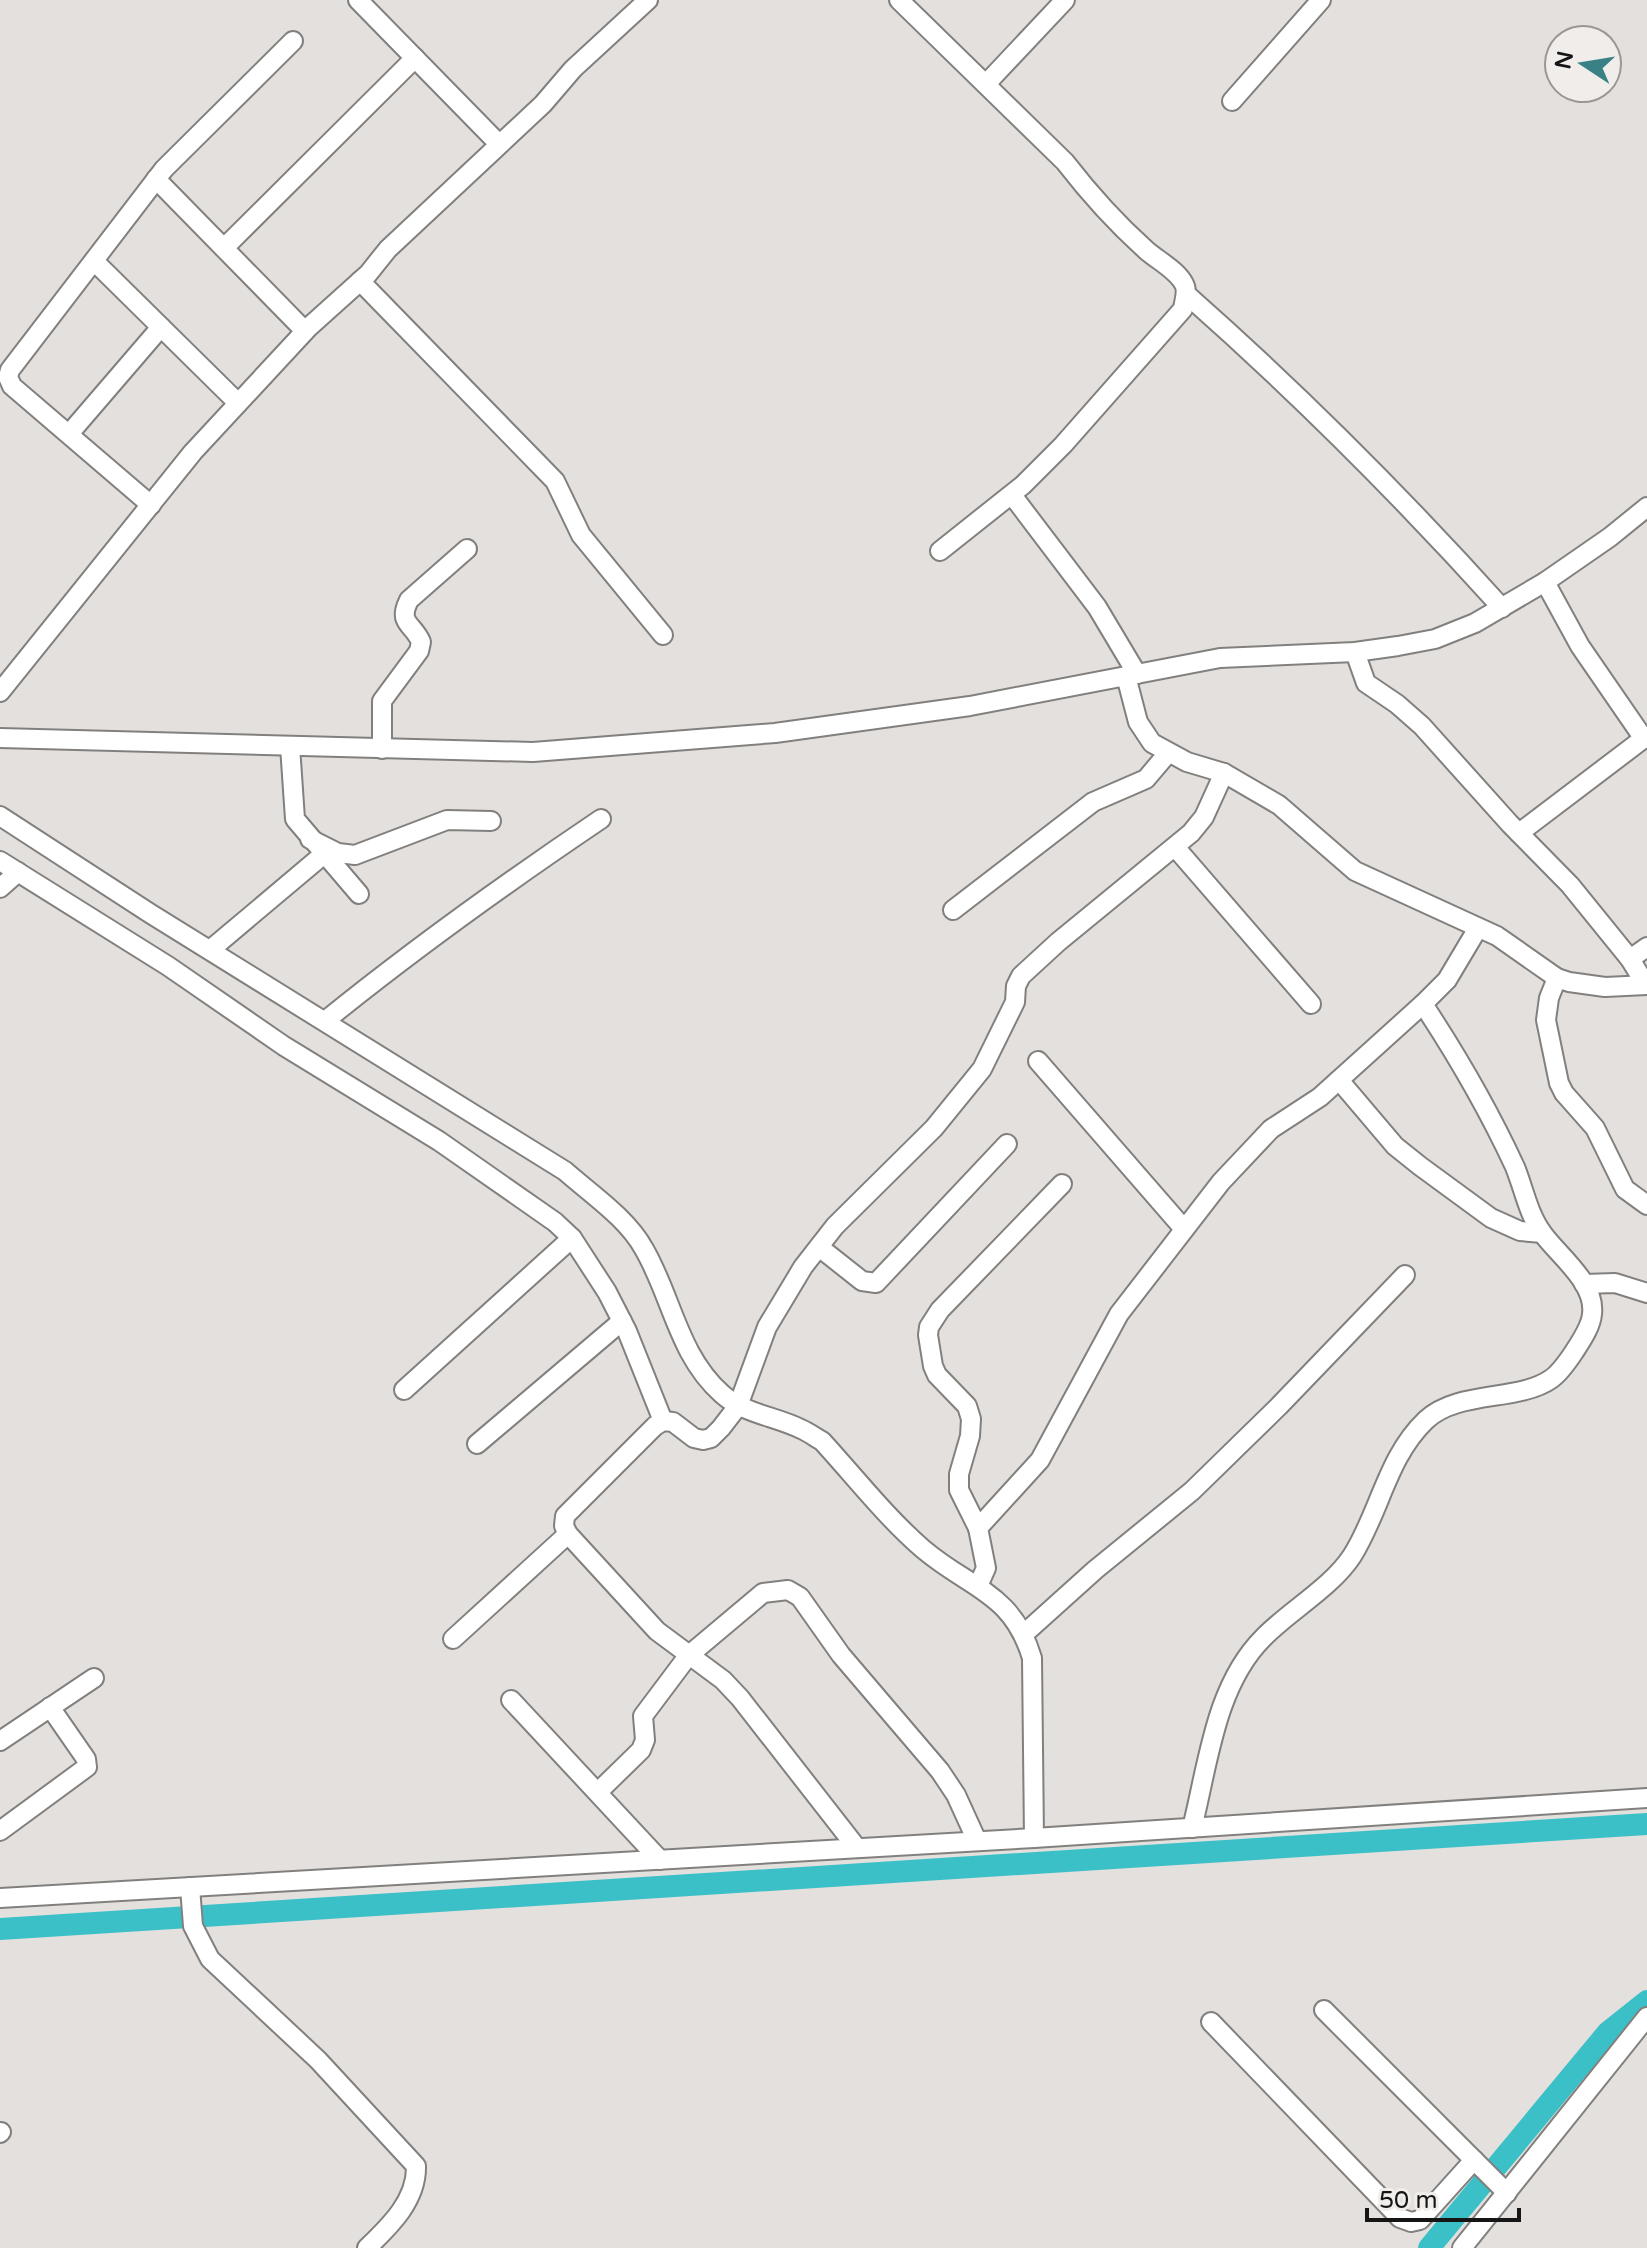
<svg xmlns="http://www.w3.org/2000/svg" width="1647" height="2248" font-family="'Varela Round',sans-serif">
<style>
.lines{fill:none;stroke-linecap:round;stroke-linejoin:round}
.canal{stroke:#3bc0c8;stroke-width:22}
.minor-casing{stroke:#82807e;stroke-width:22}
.minor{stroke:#fff;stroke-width:18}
</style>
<rect width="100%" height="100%" fill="#e3e0dd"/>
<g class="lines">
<g class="canal">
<path d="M0,1929L1647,1824"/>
<path d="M1429,2248L1608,2032L1647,2001"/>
</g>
<g class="minor-casing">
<g id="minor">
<path d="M358,0L499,144"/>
<path d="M899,0L1065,162C1089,193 1117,224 1146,250C1157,260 1177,270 1184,284C1188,291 1184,301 1183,309L1063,445L1023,485L940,551"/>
<path d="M986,84L1065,0"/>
<path d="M1232,101L1321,0"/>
<path d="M156,179L305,331"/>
<path d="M224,248L415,58"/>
<path d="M94,261L238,403"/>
<path d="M360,281L555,481L581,535L663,635"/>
<path d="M1186,294C1297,392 1402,497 1502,608"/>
<path d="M69,434L161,327"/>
<path d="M1012,495L1097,607L1137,674"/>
<path d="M151,505L12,386L8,377L10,370L164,169L293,41"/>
<path d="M1545,582L1580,646L1644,739"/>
<path d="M1355,652L1366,683L1397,704L1422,726L1510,824L1570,885L1630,959L1646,985"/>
<path d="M1126,676L1138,722L1152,743L1187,762L1224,773L1279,805L1355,871L1497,936L1557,978L1569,982L1605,987L1647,985"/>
<path d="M0,692L193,452L309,327L368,274L388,249L543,104L573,69L648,0"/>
<path d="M0,738L533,752L775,733L970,706L1220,658L1355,652L1398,646L1435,639L1475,623L1545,582L1610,537L1647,507"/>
<path d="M290,746L295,819L359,894"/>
<path d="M382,749V701L419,651L421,642C413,623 397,624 409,600L467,549"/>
<path d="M0,816L151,914L565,1171C591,1194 627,1218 644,1249C672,1297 678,1355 722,1394C744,1414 775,1416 801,1429C808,1432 815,1437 822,1441C855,1477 886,1517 923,1549C970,1589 1012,1592 1032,1658L1034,1838"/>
<path d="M1519,833L1647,736"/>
<path d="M310,839L338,853L355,855L447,820L491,821"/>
<path d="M1175,847L1311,1004"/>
<path d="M0,861L168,966L284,1046L439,1141L555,1222L572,1238L607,1292L627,1331L663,1421"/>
<path d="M0,888L18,872"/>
<path d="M953,910L1093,802L1146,779L1168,753"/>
<path d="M210,950L324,854"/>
<path d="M1630,959L1647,947"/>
<path d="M1557,978L1549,998L1546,1020L1559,1083L1564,1093L1595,1128L1625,1189L1647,1205"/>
<path d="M325,1021C414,949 506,883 601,819"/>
<path d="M1038,1061L1184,1229"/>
<path d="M1339,1080L1395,1146L1420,1166L1491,1218L1520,1231L1542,1233"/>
<path d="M819,1247L862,1281L876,1283L1007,1144"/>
<path d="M1584,1284L1615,1283L1647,1293"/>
<path d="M404,1390L572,1238"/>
<path d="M477,1444L622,1321"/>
<path d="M978,1528L959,1490V1474L970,1436L971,1419L967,1406L937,1375L933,1366L928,1335L929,1327L940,1310L1062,1184"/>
<path d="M978,1586L986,1568L978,1528L1040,1460L1119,1314L1221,1182L1271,1129L1320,1097L1423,1004L1447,980L1478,928"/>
<path d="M1025,1633L1095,1570L1192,1491L1279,1406L1405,1275"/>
<path d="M453,1639L568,1534"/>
<path d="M511,1700L660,1860"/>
<path d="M0,1741L94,1678"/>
<path d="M598,1792L641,1750L645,1740L643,1716L688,1656L763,1593L788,1590L800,1597L841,1655L940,1771L956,1795L977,1841"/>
<path d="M1192,1828C1208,1765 1215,1686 1263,1638C1289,1611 1331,1588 1352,1556C1380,1512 1387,1457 1426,1420C1458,1390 1518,1402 1551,1379C1560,1373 1568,1361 1574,1352C1581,1341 1591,1327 1592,1314C1596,1283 1559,1256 1543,1234C1528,1214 1524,1189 1515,1167C1490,1113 1456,1054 1423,1004"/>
<path d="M0,1831L87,1767L86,1759L50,1707"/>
<path d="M857,1848L740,1698L723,1680L657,1631L568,1534L564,1526L565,1516L655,1426L663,1421L673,1422L694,1438L703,1440L711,1438L721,1428L738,1406L767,1327L803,1267L835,1226L934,1128L982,1069L1015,1002L1016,986L1021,976L1058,942L1191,833L1204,817L1224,773"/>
<path d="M190,1887L193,1926L210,1959L318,2060L416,2166C417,2200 390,2226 367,2248"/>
<path d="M0,1898L1034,1838L1647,1798"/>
<path d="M1324,2010L1507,2193"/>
<path d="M1211,2022L1400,2218L1411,2222L1420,2220L1474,2160"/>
<path d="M0,2133L1,2132"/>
<path d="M1462,2248L1647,2017"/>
</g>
</g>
<use href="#minor" class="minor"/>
</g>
<g transform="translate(1583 64) rotate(282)"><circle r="38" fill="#f0edeb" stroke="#999795" stroke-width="2"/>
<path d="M0-6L14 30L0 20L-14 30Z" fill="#398186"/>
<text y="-12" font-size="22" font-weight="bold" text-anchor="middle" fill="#161515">N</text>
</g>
<path d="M1367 2208v12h152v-12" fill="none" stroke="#161515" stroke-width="4"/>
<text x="1379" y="2208" font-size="24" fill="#161515" stroke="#f0edeb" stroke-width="6" paint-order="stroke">50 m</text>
</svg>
